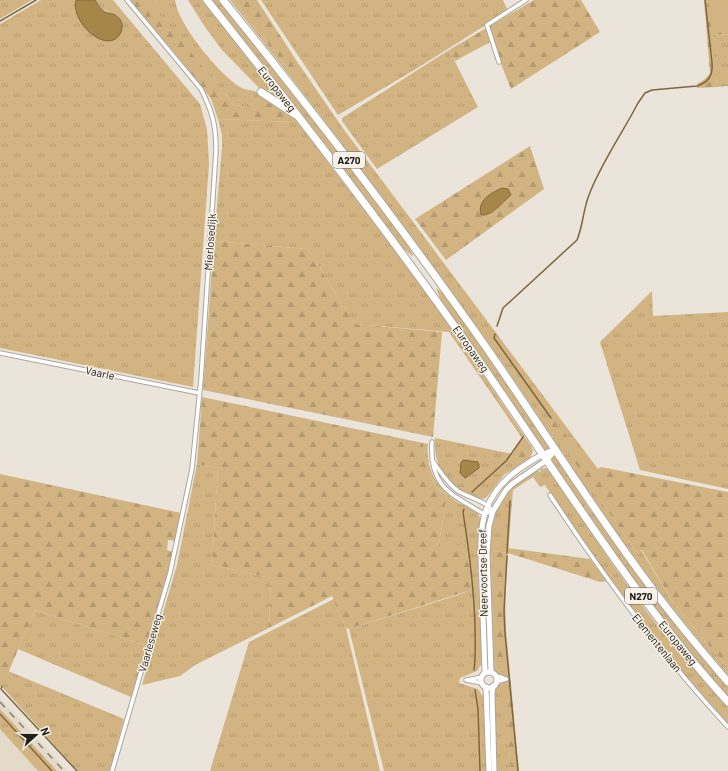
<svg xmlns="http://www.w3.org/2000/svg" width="728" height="771" font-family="Barlow,sans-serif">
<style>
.built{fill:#e4dac9}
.grass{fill:url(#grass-tufts)}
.forest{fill:url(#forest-firs);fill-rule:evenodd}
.park{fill:#d1b482}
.water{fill:#a78649;stroke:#7f673c}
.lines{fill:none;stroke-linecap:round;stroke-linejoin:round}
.stream{stroke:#7f673c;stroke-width:1.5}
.street-casing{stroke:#aca69c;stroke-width:5.5}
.secondary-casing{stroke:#aca69c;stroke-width:7}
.highway-casing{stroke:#aca69c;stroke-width:9}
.street{stroke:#fff;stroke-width:3.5}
.secondary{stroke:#fff;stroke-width:5}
.highway{stroke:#fff;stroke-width:7}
.rail{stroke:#848079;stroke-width:1.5;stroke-dasharray:7 7;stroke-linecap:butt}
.labels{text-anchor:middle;stroke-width:3;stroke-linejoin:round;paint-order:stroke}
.shield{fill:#f8f1e7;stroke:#625f59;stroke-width:1}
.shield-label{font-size:10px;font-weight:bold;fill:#22201c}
.street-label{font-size:11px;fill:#22201c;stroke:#f8f1e7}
</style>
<defs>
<pattern id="grass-tufts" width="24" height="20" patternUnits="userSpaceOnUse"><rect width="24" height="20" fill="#d1b482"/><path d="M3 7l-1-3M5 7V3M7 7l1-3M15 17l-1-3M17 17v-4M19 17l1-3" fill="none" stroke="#b39a70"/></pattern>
<pattern id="forest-firs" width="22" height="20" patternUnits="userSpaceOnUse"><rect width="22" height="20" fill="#d1b482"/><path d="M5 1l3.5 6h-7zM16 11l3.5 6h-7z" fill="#b39a70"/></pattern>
</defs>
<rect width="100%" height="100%" fill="#eae4da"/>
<g class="built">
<path d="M0,698L56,758L67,771H57L0,709Z"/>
<path d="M0,729L38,771H0Z"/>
</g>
<g class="grass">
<path d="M0,0H32L0,19Z"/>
<path d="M41,0H76C72,18 95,45 114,39L110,13L102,9L95,0H113L200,104L207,129L209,164L193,387L0,348V24Z"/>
<path d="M157,0H175C178,25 219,74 240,87C245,90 252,90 257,92C270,97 285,110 295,119L405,263L466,349L531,446L533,451L530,458L504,475L486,498C479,500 474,497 467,494C444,484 433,462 435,438L513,454L525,438H522L449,332L355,324L308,249L214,241L222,147V135L218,119L290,122L261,99L247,107L234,105L152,6Z"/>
<path d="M188,0H202L285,105L261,90L222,50L205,27Z"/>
<path d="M210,0H221L264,54L411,246L409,247L413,255L412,256L405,250L404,251Z"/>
<path d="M230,0H233L289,70L298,63L342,127L598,469L592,472L554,420L548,422L636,552L641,550L674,604L728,668V675C693,634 660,593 629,550C584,488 544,423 501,361C414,238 324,118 230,0Z"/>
<path d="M261,0H503L508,11L416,69L338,115Z"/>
<path d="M728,34V86L717,87L712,35Z"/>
<path d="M449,50L478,107L377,169L342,121V118Z"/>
<path d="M436,288L444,294H445L484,348L550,448L544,451L439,299L440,298Z"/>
<path d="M652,291L653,316L728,312V489L640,470L600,342Z"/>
<path d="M423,443L428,444C425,469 438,490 459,503C465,506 474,508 478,513C483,521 478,536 478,544C478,554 479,562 481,572L484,665L480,666L477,671L460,678L459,683L478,689L482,695H485L488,771H384L349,629L455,596L471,590L470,571L467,553L438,549L447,495C428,484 426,463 423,443Z"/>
<path d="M555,456L591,511L599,519L728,685V698L676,637L612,552L550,459Z"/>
<path d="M197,464L218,468L212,565L271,578L269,628L195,665L180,676L142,685L177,565Z"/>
<path d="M545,468L548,469L553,476C584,522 614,568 647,612C672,645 700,677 728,707V725C660,650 600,569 545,485L540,487L533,477L513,490L508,553L492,551L491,571L494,663L500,672L502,673L503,676C498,676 496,674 493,670L488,563L491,524L497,507L505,494L513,487L537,470L540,472L541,471L539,469Z"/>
<path d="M334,599L346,628L380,771H210L249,642Z"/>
<path d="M35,610L148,646L131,697L18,649Z"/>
<path d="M8,671L124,719L110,771H78L2,687Z"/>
<path d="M504,683L511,771H495L494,689L499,684Z"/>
<path d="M0,709L57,771H38L0,729Z"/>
</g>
<g class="forest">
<path d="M130,0H157L153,6L234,105L247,107L261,99L279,109L291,122L218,119L211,99L197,80Z"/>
<path d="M233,0H257L298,63L289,70Z"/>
<path d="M534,0H581L600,32L511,89L501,64L494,40L455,61L449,50Z"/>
<path d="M704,0H728V34L713,35L717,87L697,88V84L705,79L710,73Z"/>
<path d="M530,146L544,189L446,260L415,219ZM502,188L508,189L511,195L498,205L496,210L486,215L491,194Z"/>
<path d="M214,241L308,249L355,324L442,332L433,437L203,390Z"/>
<path d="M202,397L423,443C426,462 428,485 447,495L438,549L464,544C469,559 471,574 471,590L349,629L346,628L332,596L269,628L271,578L212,565L218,468L197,464Z"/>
<path d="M554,419L592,472L601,467L728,492V668L674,604L642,550L636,552L634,549L547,422Z"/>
<path d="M522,438H524L531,447L530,453L517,465L511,456Z"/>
<path d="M0,474L181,513L175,541L168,540L167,550L173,552L148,646L35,610L2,687L0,686Z"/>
<path d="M508,548L590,559L607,581L600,582L508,553L505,592L506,630L519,771H511L502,673L500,672L494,663L491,571L492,551L508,553Z"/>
</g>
<path class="park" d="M708,0H728V32L712,33Z"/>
<g class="water">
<path d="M76,0H95C98,4 100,9 105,12C111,14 117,14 121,21C123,24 122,28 121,32C110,57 70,24 76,0Z"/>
<path d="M502,188L508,189L511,195C501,203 493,216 481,215C477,200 491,193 502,188Z"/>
<path d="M463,460L478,462L479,465V468L465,478L460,473L461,463Z"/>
</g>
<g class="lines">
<g class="stream">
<path d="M0,21L36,0"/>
<path d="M497,326L503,308L577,240C583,226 583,210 589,195C601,163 622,134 638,103L645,93L652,90L697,86C709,82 713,75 712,63L705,0"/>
<path d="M495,334L494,338L551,418"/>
<path d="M472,492L506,461L523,437"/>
<path d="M464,509L463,512C469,550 474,588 475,626C475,641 476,655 474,670"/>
<path d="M507,553L510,501"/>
<path d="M507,556L504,611L505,633L518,771"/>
<path d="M2,686L1,689L77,771"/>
<path d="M475,690L478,709L480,771"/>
<path d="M0,714L52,771"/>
</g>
<g class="street-casing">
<g id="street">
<path d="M499,62L487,25L526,0"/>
<path d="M0,353L199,393"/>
<path d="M432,442C429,487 451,494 484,514L493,511C484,500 470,498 458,491C447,483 440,471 432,460"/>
<path d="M550,495C604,577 661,655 728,727"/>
<path d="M496,676L501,677L506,679"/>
<path d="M466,680L482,683"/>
<path d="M467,680L482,677"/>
<path d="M496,682L506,679"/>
<path d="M112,771L170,573L192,469L201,379L216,151C216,125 213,113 201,89L127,0"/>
</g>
</g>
<g class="secondary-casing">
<g id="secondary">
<path d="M491,672L487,553L489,526L493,511L506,490L512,484L547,460L556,449"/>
<circle cx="489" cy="680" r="8"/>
<path d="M485,673C484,644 483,616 482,587C481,538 473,502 519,469C531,461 541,454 556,449"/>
<path d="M493,686L492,694L494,771"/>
<path d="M486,687L489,771"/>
</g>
</g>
<g class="highway-casing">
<g id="highway">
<path d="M207,0C300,117 391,235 477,358C558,474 632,596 728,702"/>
<path d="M223,0C315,114 404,230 488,350C540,425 588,502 642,575C669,612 698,647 728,682"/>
<path d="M261,92L296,115"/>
</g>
</g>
<use href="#street" class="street"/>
<use href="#secondary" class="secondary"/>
<use href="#highway" class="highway"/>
<path class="rail" d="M0,702L64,771"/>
</g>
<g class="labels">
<g class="shield">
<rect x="333" y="152" width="32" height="16" rx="3"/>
<rect x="625" y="588" width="32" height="16" rx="3"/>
</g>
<g class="shield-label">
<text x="349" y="164">A270</text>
<text x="641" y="600">N270</text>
</g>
<g class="street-label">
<text transform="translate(277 89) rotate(52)" y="4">Europaweg</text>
<text transform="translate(210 242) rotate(-86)" y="4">Mierlosedijk</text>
<text transform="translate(471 349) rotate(55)" y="4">Europaweg</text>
<text transform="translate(100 373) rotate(12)" y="4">Vaarle</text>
<text transform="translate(483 573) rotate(-91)" y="4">Neervoortse Dreef</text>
<text transform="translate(150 643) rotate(-74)" y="4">Vaarleseweg</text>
<text transform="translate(657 643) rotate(51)" y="4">Elementenlaan</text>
<text transform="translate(678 643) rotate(51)" y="4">Europaweg</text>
</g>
</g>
<g transform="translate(36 735) rotate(69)" stroke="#f8f1e7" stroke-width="3" paint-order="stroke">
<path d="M0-3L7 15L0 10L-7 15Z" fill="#22201c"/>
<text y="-6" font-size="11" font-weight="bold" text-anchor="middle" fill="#22201c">N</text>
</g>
</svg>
